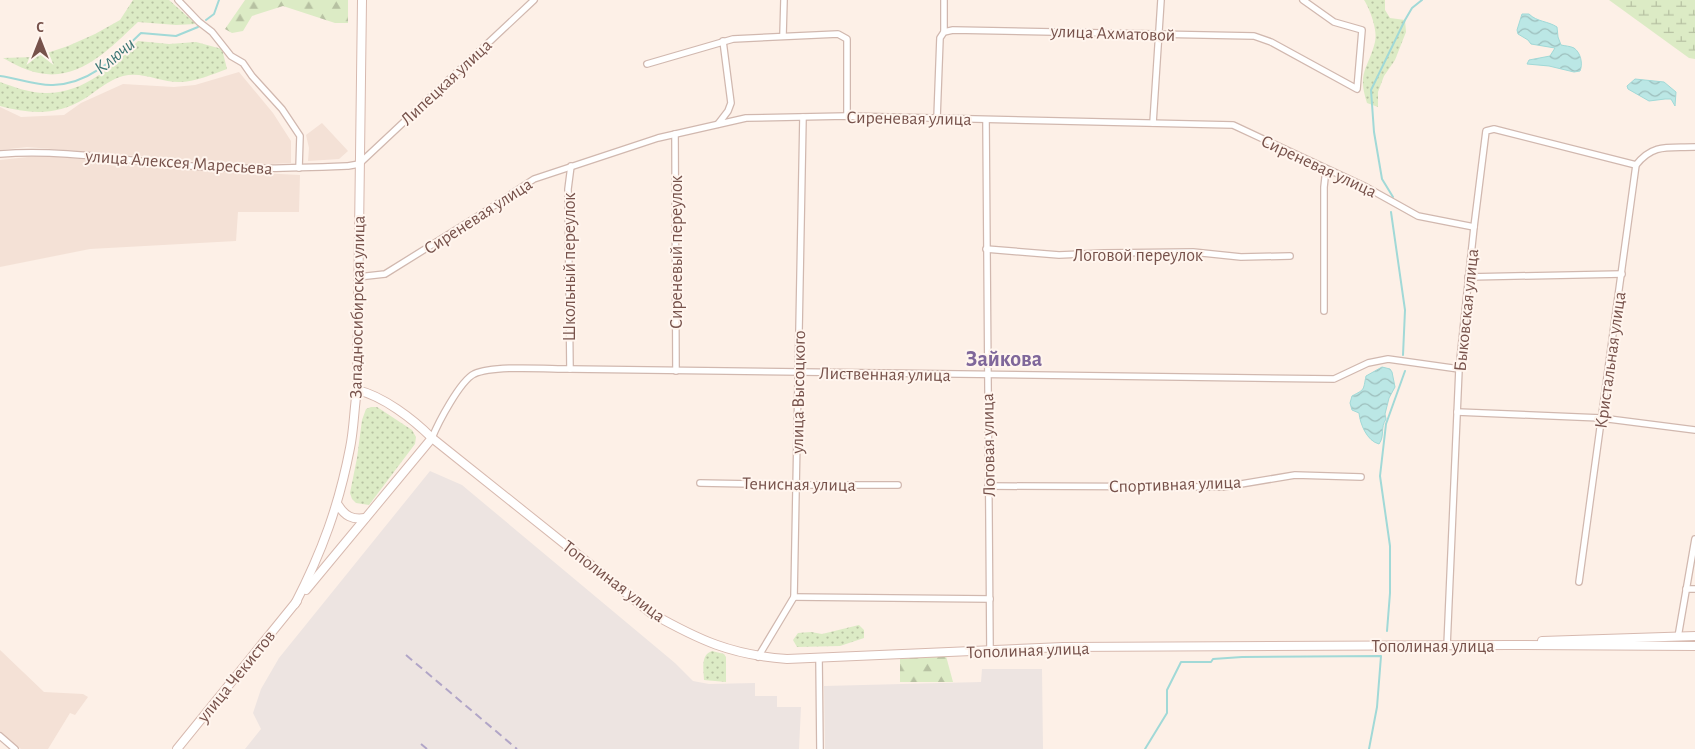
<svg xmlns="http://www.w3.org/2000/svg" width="1695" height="749" font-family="'Alegreya Sans',sans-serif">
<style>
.residential{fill:#f4e1d6}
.industrial{fill:#ede4e1}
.grass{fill:url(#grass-dots)}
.forest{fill:url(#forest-firs)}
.wetland{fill:url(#wetland-marsh)}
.water{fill:url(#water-waves);stroke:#a1d9d7}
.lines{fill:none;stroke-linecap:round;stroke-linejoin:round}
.stream{stroke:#a1d9d7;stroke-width:2}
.street-casing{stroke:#d1b8af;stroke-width:8}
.secondary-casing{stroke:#d7b9af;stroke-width:10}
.street{stroke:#fff;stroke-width:5.5}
.secondary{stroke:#fff;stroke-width:8}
.rail{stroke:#b1a5c7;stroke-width:2;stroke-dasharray:8 5;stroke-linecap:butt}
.labels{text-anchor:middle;stroke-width:4;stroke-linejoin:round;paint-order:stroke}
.street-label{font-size:18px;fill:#77524b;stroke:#fff5ee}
.water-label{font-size:19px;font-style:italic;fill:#3b7574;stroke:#fff5ee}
.district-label{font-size:22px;font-weight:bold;fill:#7f679a;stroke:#fff5ee}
</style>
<defs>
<pattern id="grass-dots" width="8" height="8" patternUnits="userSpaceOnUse" patternTransform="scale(1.25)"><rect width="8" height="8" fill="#dcebc5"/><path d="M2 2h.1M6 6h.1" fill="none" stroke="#b7c1a2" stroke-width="1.8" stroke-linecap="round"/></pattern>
<pattern id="forest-firs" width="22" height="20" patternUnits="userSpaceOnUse" patternTransform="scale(1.25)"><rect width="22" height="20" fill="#dcebc5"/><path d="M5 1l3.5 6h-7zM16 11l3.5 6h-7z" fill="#b7c1a2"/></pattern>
<pattern id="wetland-marsh" width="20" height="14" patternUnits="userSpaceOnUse" patternTransform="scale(1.25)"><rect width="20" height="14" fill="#dcebc5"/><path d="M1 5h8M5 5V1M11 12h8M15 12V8" fill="none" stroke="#b7c1a2"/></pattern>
<pattern id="water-waves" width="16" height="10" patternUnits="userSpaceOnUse" patternTransform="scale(1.25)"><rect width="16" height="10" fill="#bbe7e5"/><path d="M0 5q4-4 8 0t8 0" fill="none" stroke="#9dbebc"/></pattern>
</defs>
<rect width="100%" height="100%" fill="#fdf0e7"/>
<g class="residential">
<path d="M239,72L273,113L291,141V163L250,165L27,147L0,150V107L21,117L64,115L81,103L123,84L174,87L195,85Z"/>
<path d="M322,123L348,151L339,159L308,161L309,148L306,135Z"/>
<path d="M28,157H58L197,170L300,175L299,212H238L236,241L90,249L0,267V160Z"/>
<path d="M0,650L44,692L83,694L88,697L75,715L70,713L48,749H21L0,734Z"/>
</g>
<g class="industrial">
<path d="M430,471L462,485L675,663L693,681L709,684L755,683V696H777V707H801L799,749H245L261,729L253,713L261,689L279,658Z"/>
<path d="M982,669H1042L1043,749H825L824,686L981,682Z"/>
</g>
<g class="grass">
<path d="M133,0H169L196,24L176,25L138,22C107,51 75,87 28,70C19,67 11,62 3,58L35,57L68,46L95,34L120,20Z"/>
<path d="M1364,0H1385V10L1390,18L1405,20L1406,32L1395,60L1384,76L1378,92V107L1367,103C1357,71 1368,70 1375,42C1378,31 1370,9 1364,0Z"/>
<path d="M138,41L169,44L196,42L222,49L227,69C213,74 195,82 179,82C160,82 142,71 123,76C108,80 97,91 84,99C56,116 30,114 0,106V82C14,87 30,93 45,93C83,94 113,66 138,41Z"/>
<path d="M371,407H377L412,430L416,437L415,444L369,505L356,503L352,499L350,493L357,458L362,420L366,409Z"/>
<path d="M859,625L864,630V638L840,646L797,647L793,640L798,633L811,632L822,634Z"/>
<path d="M712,651L724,654L726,657V682L704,680C704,670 700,655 712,651Z"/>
</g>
<g class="forest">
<path d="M245,0H348V23H335L283,6L252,16L243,31L232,33L225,29Z"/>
<path d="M946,656L953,682H900V657Z"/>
</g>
<path class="wetland" d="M1609,0H1695V59L1689,58Z"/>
<g class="water">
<path d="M1522,14H1529C1537,22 1548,21 1557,27L1558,37L1561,45C1565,46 1570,46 1574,48C1581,53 1583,64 1580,71L1574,72L1549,66L1527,64L1529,60L1550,56L1555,48L1531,44L1528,40L1518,34L1517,30Z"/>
<path d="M1635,79L1664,82L1676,92L1675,106L1671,99H1665L1649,101L1628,89L1627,86Z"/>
<path d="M1382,367L1390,369L1392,372L1395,387L1389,398L1385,414L1386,419C1380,428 1385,436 1379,444C1367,441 1360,424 1359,413L1352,410L1350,403L1352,396C1365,389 1363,391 1366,376Z"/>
</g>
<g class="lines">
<g class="stream">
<path d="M206,20L214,14L219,0"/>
<path d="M0,76C17,78 37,86 53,85C90,84 116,57 141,33L176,36L198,27"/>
<path d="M1393,197L1382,179L1374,132L1371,90L1405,20L1412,8L1422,0"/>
<path d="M1391,212L1405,310L1403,355"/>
<path d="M1387,631L1390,593V546L1380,476L1386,424L1405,371"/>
<path d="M1145,749L1167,713V690L1181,662H1211L1213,659L1242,657L1381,656L1377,707L1369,749"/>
</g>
<g class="street-casing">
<g id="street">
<path d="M178,0L199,22L212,32L231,56L243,63L252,76L282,109L300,136L299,168"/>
<path d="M944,0V32"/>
<path d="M783,35L784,0"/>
<path d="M647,64L733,39L838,34L847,39V116"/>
<path d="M937,118L940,38L944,32L953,30L1254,36L1271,42L1357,89L1362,30L1334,22L1303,0"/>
<path d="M986,120L990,650"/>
<path d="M1153,123L1161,0"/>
<path d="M718,124L728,111L731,103L723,41"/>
<path d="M675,134L676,371"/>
<path d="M0,154C64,149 127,161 191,166C243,170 295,168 348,166L359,164L534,0"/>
<path d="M986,249L1059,255L1104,253L1193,252L1241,257L1290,256"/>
<path d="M358,277L385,274L483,213L534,179L658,138L746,118L847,116L1233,125L1366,187L1418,216L1474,227"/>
<path d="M1468,277L1622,274"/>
<path d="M1324,311V187L1326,169"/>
<path d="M570,369L568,189L571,166"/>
<path d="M1457,412L1601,418L1695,430"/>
<path d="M432,438C438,423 460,381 474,374C494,365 546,369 570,369L1334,379L1368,363L1388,359L1459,369"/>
<path d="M700,483L796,485H898"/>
<path d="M988,486L1223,487L1295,475L1361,477"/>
<path d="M1579,582L1636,165C1653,143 1669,148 1695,147"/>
<path d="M1686,589H1695"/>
<path d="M794,597L990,599"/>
<path d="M1678,637L1695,539"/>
<path d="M1447,646L1459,369L1474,227L1486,131L1494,129L1636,165"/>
<path d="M758,657L794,597L803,117"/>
<path d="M819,658L820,749"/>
<path d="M0,736L15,749"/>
</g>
</g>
<g class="secondary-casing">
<g id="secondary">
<path d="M357,390C383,396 413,419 432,438L651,613C699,640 731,655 787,659L1063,647L1510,645L1695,646"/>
<path d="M338,505C345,516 352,520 365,518"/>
<path d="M306,590L432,438"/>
<path d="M295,604C322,552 339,505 350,448C354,429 354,409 357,390L362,0"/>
<path d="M1542,641L1695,636"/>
<path d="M177,749L297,601"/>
</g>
</g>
<use href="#street" class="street"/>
<use href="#secondary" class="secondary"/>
<g class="rail">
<path d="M406,655L517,749"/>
<path d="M421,744L427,749"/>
</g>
</g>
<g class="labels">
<g class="street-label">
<text transform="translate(1113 33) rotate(2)" y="6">улица Ахматовой</text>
<text transform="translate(446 82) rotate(-43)" y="6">Липецкая улица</text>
<text transform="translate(909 118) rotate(1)" y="6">Сиреневая улица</text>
<text transform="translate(179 162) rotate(4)" y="6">улица Алексея Маресьева</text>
<text transform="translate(1319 166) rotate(25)" y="6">Сиреневая улица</text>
<text transform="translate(478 216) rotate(-33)" y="6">Сиреневая улица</text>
<text transform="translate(676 252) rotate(-90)" y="6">Сиреневый переулок</text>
<text x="1138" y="261">Логовой переулок</text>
<text transform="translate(569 267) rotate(-90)" y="6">Школьный переулок</text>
<text transform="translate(357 307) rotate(-89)" y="6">Западносибирская улица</text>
<text transform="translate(1466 310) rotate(-84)" y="6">Быковская улица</text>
<text transform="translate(1610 360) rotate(-82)" y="6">Кристальная улица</text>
<text transform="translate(885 374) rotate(1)" y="6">Лиственная улица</text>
<text transform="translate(798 392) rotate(-89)" y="6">улица Высоцкого</text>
<text transform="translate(988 445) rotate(-91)" y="6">Логовая улица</text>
<text transform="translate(799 484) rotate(1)" y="6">Тенисная улица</text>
<text transform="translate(1175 484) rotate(-2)" y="6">Спортивная улица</text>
<text transform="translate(614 581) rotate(37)" y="6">Тополиная улица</text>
<text x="1433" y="652">Тополиная улица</text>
<text transform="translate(1028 650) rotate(-2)" y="6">Тополиная улица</text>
<text transform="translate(236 676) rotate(-51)" y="6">улица Чекистов</text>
</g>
<g class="water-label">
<text transform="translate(114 55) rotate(-39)" y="7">Ключи</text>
</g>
<g class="district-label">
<text x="1004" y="366">Зайкова</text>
</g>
</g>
<g transform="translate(40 40)" stroke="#fff5ee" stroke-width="4" paint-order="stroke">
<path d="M0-4L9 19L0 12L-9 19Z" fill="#77524b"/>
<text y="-8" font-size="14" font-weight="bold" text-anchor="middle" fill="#77524b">С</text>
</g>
</svg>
